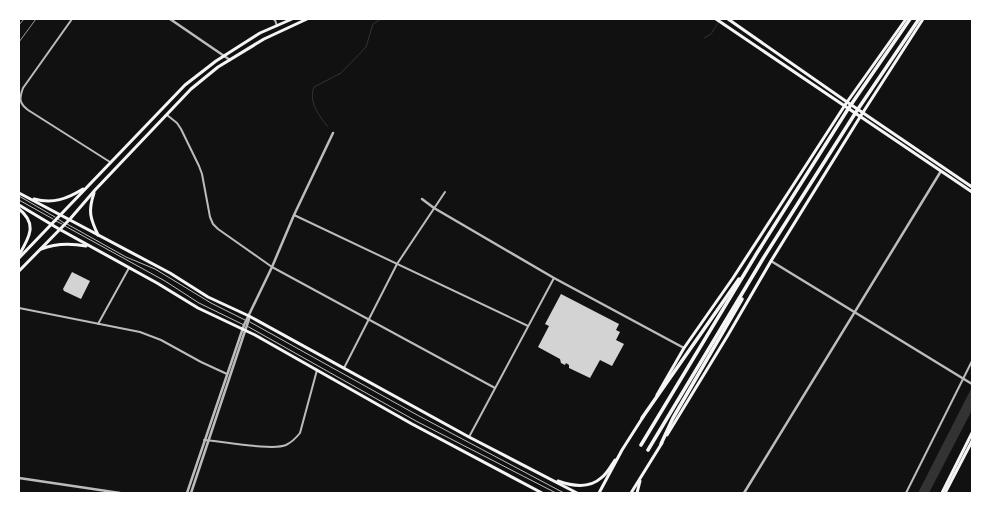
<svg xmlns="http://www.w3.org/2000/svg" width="991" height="512" font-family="Roboto,sans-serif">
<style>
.water{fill:#333}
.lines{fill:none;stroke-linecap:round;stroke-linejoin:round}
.stream{stroke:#333;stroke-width:1}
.building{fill:#d3d3d3}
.service{stroke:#bcbcbc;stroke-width:1}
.minor{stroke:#bcbcbc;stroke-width:2}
.tertiary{stroke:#bcbcbc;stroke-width:2.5}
.secondary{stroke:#f5f5f5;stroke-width:3}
.primary{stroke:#f5f5f5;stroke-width:3}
.trunk{stroke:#f5f5f5;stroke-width:3.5}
.rail{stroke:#9a9a9a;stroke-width:1}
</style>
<rect width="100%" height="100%" fill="#111"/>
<path class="water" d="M972,387V410L929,493H918Z"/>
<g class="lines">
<g class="stream">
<path d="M704,38L711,34L718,23"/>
<path d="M328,127C319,116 308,101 314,87L341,73L366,47L373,24L381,19"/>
</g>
</g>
<g class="building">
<path d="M72,272L90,281L81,299L64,291L63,289Z"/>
<path d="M561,294L619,324L616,330L620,332L616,340L624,344L612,366L600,360L590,378L569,368V365L566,363L565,365L561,363L560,359L538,347L549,326L545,324Z"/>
</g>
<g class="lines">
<g class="service">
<path d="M19,196L55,217"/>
<path d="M19,200L53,219"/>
<path d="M58,219L64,223"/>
<path d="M56,221L62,224"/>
<path d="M67,224L126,257L155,269L211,303L245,320"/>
<path d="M65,226L165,281L199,303L244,325"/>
<path d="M250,322L419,416L564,493"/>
<path d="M247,326L416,421L556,493"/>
</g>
<g class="minor">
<path d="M72,19L23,88C19,99 19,103 28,110L110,162"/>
<path d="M273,19L275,20L277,26"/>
<path d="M167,115L177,123L181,129L199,166L202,174L210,217L213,224L218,229L272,267L495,388"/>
<path d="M294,215L528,326"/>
<path d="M19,308L140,332L161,340L201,362L227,374"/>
<path d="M98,324L129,268"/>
<path d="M344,368L397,264L445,192"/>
<path d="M469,437L554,278"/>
<path d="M204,440C221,441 273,451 286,445C292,442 296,438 300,433L317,370"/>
<path d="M906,493L972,361"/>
</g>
<g class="tertiary">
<path d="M170,19L230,60"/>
<path d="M422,199L434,208L554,278L684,348"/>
<path d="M771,261L972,384"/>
<path d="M19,478L120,493"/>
<path d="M187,493L244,325L272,267L294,215L333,133"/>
<path d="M191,493L249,319"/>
<path d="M744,493L941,171"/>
</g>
<g class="secondary">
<path d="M716,19L972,192"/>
<path d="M728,19L847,102L972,187"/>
<path d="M942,493L972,433"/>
<path d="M945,493L972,441"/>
</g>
<g class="primary">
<path d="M19,193L170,273L208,297L249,316L469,437L577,493"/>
<path d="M94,193C88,211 90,218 98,235"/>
<path d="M34,199C53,204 67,199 83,189"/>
<path d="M19,205L59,229L157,283L198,308L255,335L412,424L542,493"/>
<path d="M19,209C38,224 29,238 19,255"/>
<path d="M41,249C56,243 70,243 86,246"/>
<path d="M19,258L185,85L216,61L260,33L292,19"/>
<path d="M19,271L70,219L95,190L191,89L218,67L264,39L307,19"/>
<path d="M657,395L684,348L733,278L847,102L906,19"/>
<path d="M667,435L728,335L771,261L860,117L923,19"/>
<path d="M558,481C572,486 589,489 601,478C607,474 611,466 615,460"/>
<path d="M599,493L622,450L643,417"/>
<path d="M631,493L662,443"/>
<path d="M637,493L640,481"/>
</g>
<g class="trunk">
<path d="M642,418L739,279"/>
<path d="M661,444L673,418L742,299"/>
<path d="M641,445L757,253L848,109L910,19"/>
<path d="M648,450L764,257L856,112L919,19"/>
</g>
<g class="rail">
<path d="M19,25L24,19"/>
<path d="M19,42L36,19"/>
</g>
</g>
<rect width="991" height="512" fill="none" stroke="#ffffff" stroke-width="40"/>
</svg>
